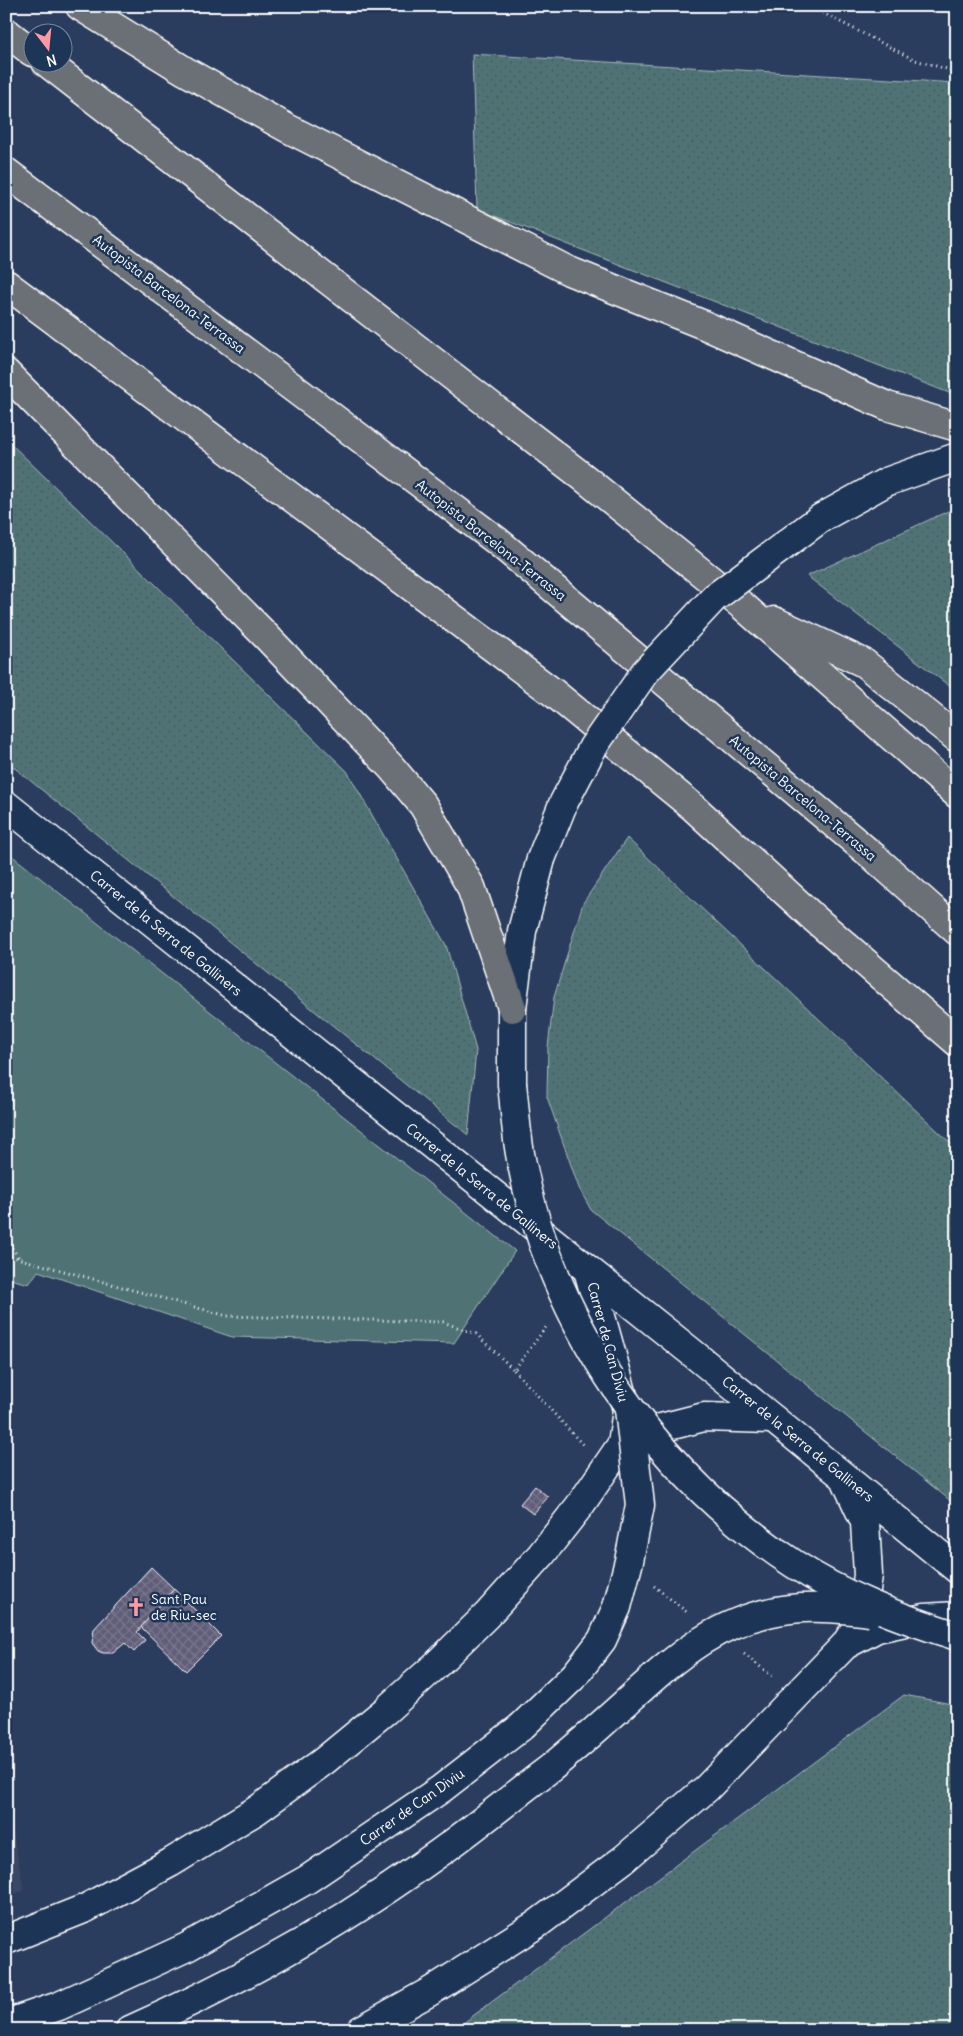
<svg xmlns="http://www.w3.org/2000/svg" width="963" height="2036" font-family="Delius,sans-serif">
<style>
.built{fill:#3b4766}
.grass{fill:url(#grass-dots);stroke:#a7b9ba}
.park{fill:#4f7374;stroke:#a7b9ba}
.building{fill:url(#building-cross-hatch);stroke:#fff}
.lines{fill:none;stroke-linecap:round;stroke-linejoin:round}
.minor-casing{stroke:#fff;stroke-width:31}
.highway-casing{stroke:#fff;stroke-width:31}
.path{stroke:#fff;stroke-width:3;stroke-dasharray:1 4;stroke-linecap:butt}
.minor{stroke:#1d3557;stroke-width:28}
.highway{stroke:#6a7074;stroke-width:28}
.minor-bridge-casing{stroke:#fff;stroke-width:31;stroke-linecap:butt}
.minor-bridge{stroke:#1d3557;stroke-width:28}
.labels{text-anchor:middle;stroke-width:5;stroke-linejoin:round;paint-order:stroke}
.street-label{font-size:14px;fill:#fff;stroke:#1d3557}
.poi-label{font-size:14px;fill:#fff;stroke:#1d3557;text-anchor:start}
</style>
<defs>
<pattern id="grass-dots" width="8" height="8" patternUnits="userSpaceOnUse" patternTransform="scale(1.25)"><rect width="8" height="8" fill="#4f7374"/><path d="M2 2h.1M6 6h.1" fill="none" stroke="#4d5a5a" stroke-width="1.8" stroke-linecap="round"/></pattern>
<pattern id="building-cross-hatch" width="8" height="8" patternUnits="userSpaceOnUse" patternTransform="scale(1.25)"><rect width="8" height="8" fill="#615d79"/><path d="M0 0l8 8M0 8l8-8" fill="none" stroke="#79758d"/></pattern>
</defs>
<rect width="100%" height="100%" fill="#2b3d5e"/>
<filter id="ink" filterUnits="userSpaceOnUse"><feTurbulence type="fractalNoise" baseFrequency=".02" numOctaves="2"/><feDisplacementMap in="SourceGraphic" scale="10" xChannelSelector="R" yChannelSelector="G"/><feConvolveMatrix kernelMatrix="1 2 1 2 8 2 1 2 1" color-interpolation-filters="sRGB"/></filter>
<g filter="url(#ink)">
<path class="built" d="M6,1794L24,1891L6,1895Z"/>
<g class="grass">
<path d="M472,54L957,83V396L477,209Z"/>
<path d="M6,439L347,771L446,945L476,1050L468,1135L6,761Z"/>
<path d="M957,507V692L807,576Z"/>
<path d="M627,838L957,1149V1506L591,1210L579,1188L547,1097L548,1047L554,997L583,903Z"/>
<path d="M904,1695L957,1705V2030H454Z"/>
</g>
<path class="park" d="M6,851L515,1251L454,1343L232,1337L38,1271L29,1284L6,1278Z"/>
<g class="building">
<path d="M535,1486L548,1497L533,1514L520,1504Z"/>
<path d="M151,1567L174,1589L137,1632L145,1640L134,1652L125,1643L113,1653H103L98,1651L92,1643L94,1629Z"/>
<path d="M174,1589L221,1636L186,1671L141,1627Z"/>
</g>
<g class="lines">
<g class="minor-casing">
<g id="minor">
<path d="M886,482L957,457"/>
<path d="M6,805L690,1351L957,1569"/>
<path d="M512,1084V1008L522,931L541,859"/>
<path d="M628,1441L653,1430L704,1417L773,1419"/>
<path d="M847,1644L877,1628L924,1618L957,1616"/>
<path d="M6,1940L86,1908L170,1863L257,1810L324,1761L385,1711L435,1666L487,1615L541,1555L581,1504L622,1444L627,1410L588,1270"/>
<path d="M6,2024L59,2006L187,1947L308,1879L441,1789L521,1727"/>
<path d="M130,2030C236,1983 341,1924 435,1856C475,1828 513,1796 552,1767"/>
<path d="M361,2030L431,1991L537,1924L624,1859L707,1788L845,1645L862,1619L868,1575L865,1522L847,1483"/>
</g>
</g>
<g class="highway-casing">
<g id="highway">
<path d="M80,6L185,71L287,128L569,271L704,325L887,406L957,427"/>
<path d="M6,32L32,52"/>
<path d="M46,62L583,477L744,607L957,794"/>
<path d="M6,172L497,541L875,858L957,931"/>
<path d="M6,284L555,694L693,807L815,919L957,1042"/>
<path d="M6,373L265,635L391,767L423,805L471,887L512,1008"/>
<path d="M774,621L864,663L957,738"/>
</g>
</g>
<g class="path">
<path d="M809,6L915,60L957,72"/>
<path d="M6,1240L19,1258"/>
<path d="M6,1255L227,1316L443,1322L476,1334L514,1370L546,1327"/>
<path d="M514,1370L583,1445"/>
<path d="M654,1586L688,1613"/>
<path d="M744,1654L772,1676"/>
</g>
<use href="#minor" class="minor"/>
<use href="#highway" class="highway"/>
<g class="minor-bridge-casing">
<g id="minor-bridge">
<path d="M541,859L563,804L593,747L645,672L714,598L821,518L886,482"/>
<path d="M512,1084C515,1109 516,1134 521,1159C551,1323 656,1474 794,1564C844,1597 900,1618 957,1636"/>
<path d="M521,1727L575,1675L602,1640L617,1607L629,1561L640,1505L629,1409"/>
<path d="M552,1767C576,1747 599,1727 622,1706C674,1659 716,1618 790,1609C817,1606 844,1609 870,1612"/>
</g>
</g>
<use href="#minor-bridge" class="minor-bridge"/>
</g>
</g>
<defs>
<g id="church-bare" transform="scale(1.5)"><path d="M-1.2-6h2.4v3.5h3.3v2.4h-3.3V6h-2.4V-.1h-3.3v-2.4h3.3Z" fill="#ff9aa2" stroke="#1d3557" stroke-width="2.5" paint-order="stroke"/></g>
</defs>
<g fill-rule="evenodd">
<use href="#church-bare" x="136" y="1607"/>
</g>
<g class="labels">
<g class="street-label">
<text transform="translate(169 294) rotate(37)" y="5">Autopista Barcelona-Terrassa</text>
<text transform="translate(491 540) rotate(38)" y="5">Autopista Barcelona-Terrassa</text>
<text transform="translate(803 798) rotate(40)" y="5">Autopista Barcelona-Terrassa</text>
<text transform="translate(166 933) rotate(39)" y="5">Carrer de la Serra de Galliners</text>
<text transform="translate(482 1186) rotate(39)" y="5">Carrer de la Serra de Galliners</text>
<text transform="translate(608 1342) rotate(75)" y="5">Carrer de Can Diviu</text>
<text transform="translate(798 1439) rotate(39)" y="5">Carrer de la Serra de Galliners</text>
<text transform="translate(412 1807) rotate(-35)" y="5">Carrer de Can Diviu</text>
</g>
<g class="poi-label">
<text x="151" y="1604">Sant Pau<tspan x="151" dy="16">de Riu-sec</tspan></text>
</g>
</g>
<rect width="963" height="2036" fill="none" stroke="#1d3557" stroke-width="25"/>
<rect x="12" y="12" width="938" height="2011" fill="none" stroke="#fff" stroke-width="2" filter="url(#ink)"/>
<g transform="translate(48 48) rotate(164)"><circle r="24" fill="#1d3557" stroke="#77869a"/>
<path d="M0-4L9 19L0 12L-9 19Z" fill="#ff9aa2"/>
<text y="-8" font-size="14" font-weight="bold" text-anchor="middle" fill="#ffffff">N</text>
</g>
</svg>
